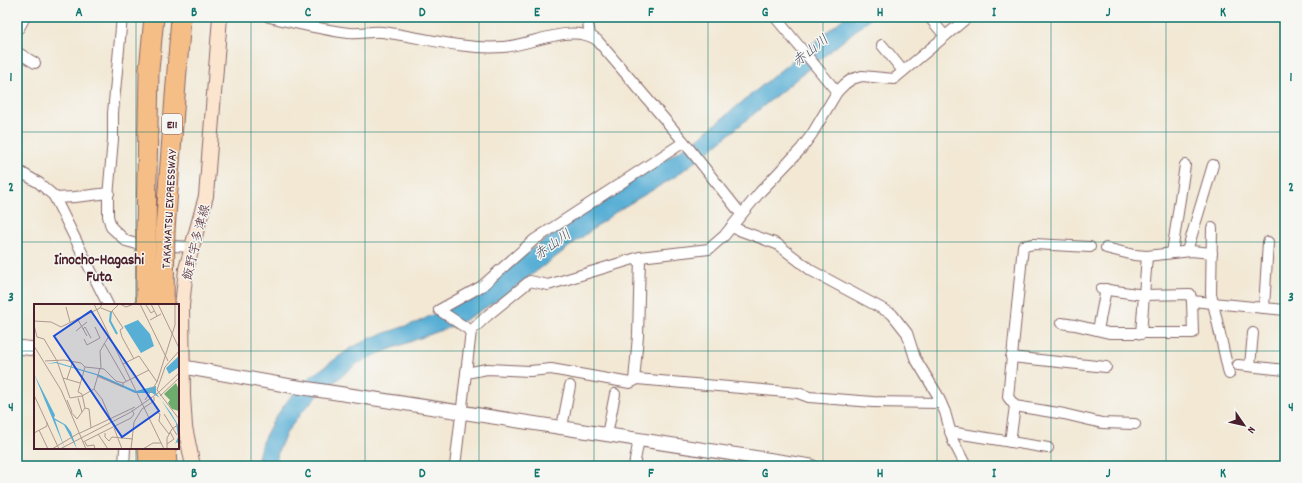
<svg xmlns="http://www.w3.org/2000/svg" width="1302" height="483" font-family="Dekko,'Klee One',sans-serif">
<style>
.water{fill:#58afd5;stroke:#516780}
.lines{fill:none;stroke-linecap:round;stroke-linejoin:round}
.minor-casing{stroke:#856566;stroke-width:12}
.tertiary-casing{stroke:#856566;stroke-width:15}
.secondary-casing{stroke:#856566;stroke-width:16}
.motorway-casing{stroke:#856566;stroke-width:21}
.minor{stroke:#fff;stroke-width:10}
.tertiary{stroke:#fff;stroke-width:13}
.secondary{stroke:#fbe5cf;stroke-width:14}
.motorway{stroke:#f6be87;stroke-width:19}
.motorway-bridge-casing{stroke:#856566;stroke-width:21;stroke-linecap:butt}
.motorway-bridge{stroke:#f6be87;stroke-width:19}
.grid{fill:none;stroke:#0f766e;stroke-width:1;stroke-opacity:0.55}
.labels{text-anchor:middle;stroke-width:3;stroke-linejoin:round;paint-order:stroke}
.shield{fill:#f6f6f2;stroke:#7e6067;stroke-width:1}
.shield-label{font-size:12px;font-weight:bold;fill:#4a1f2b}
.street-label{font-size:13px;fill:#4a1f2b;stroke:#f6f6f2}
.water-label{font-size:14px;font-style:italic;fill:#4f5166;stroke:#f6f6f2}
.quarter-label{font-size:15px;font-weight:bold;fill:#4a1f2b;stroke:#f6f6f2}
.inset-river{fill:none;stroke:#58afd5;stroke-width:2}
.inset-road{fill:none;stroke:#af9890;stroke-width:1}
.view{fill:#1d4ed8;fill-opacity:0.15;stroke:#1d4ed8;stroke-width:2}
.inset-edge{fill:none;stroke:#4a1f2b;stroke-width:2}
.neatline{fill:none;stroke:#0f766e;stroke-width:1.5}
.grid-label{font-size:13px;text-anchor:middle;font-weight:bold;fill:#0f766e}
</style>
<rect width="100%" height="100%" fill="#f6f6f2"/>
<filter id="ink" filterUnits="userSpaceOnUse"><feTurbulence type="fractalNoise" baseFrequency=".025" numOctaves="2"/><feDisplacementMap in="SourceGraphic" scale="8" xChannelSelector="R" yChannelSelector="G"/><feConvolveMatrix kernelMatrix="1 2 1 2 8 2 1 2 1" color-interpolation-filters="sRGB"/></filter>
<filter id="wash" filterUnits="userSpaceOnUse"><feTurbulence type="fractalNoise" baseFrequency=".012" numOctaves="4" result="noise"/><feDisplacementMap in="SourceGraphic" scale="16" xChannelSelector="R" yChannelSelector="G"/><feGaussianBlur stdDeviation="0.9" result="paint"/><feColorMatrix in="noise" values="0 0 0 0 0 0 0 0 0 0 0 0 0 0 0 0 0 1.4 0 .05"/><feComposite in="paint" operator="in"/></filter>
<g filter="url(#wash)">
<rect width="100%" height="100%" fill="#f2e8d4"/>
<path class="water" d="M845,17H872L705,154L673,178L617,211L498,300L458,324L380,353L358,363L319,394L302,412L287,432L278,451L276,466H256L262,442L273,421L288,400L306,380L351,348L373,337L418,322L472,295L525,254L608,195L695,141Z"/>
</g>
<g filter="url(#ink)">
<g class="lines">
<g class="minor-casing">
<g id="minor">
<path d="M122,17L113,113V139L108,197V216L111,227L126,241L137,244L192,247"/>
<path d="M269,17C295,23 322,30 349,33C360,34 371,31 382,32C422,37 462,50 503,47C531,45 571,23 597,40L684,142L741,214"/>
<path d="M587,17L590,35"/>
<path d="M775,17L837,92"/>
<path d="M929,17L945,36"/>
<path d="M19,28L25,17"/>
<path d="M882,45L903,71"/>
<path d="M17,52L35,63"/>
<path d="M17,170L39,183L54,196L108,305"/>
<path d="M55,198L75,197L109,193"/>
<path d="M731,227L777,244L812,271L892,314L907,333L915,358L937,394L945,412L953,441L966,466"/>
<path d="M1212,228L1211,294L1229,374"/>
<path d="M1090,247L1034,244L1023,246L1008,397L1015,406L1064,414L1102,423L1135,424"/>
<path d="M1106,248L1134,255L1147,256L1191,251L1212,253"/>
<path d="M1187,251L1213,165"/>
<path d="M1172,253L1185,165"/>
<path d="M1101,289L1144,295L1190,294L1192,301L1285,310"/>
<path d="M1264,308L1268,242"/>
<path d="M1061,323L1075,325L1109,333H1193L1192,301"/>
<path d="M1098,330L1106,289"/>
<path d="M471,331L439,310L482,286L534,240L684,142"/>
<path d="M1141,334L1147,256"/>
<path d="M1011,357L1106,367"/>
<path d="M1238,365L1285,370"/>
<path d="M1250,366L1253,333"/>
<path d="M466,373L487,369L530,371L551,369L630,383L637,379L798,393L809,397L873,402L941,403"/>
<path d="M634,381L638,336L640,257"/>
<path d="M562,427L570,386"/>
<path d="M950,432L1048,448"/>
<path d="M607,435L615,394"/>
<path d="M1010,442L1015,406"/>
<path d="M124,466L125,448"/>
<path d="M455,466L471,331L488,315L530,281L548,285L640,257L709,249L724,236L760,192L801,149L812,134L837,92L845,84L852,79L862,76L894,79L968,17"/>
<path d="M634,466L639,439"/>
</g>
</g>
<g class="tertiary-casing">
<g id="tertiary">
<path d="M17,347L35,349"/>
<path d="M178,366L291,386L811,466"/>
</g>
</g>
<g class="secondary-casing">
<path id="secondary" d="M193,466L185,427L183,396L182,306L186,269L206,196L220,17"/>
</g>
<g class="motorway-casing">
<g id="motorway">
<path d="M146,229L149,70L154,17"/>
<path d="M165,230L181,17"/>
<path d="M148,448L149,466"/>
<path d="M166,448L167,466"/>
</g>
</g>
<use href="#minor" class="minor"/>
<use href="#tertiary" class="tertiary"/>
<use href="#secondary" class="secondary"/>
<use href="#motorway" class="motorway"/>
<g class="motorway-bridge-casing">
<g id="motorway-bridge">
<path d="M146,305V229"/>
<path d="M164,305L165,230"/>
</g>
</g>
<use href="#motorway-bridge" class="motorway-bridge"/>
</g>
</g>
<path class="grid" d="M136,17V305M251,17V466M365,17V466M479,17V466M594,17V466M708,17V466M823,17V466M937,17V466M1051,17V466M1166,17V466M17,132H1285M17,242H1285M17,351H35M178,351H1285M136,448V466"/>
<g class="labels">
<rect class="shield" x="162" y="114" width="20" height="20" rx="3"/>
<g class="shield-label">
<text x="172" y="128">E11</text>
</g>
<g class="street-label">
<text transform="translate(168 209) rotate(-87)" y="5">TAKAMATSU EXPRESSWAY</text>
<text transform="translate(195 242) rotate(-76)" y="5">飯野宇多津線</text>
</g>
<g class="water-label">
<text transform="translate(810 50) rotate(-39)" y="5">赤山川</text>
<text transform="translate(552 244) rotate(-35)" y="5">赤山川</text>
</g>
<g class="quarter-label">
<text x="99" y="264">Iinocho-Hagashi<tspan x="99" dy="17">Futa</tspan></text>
</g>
</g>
<g transform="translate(34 304)">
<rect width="145" height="145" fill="#f2e8d4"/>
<path d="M142,79L145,86V107L138,105L134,99L136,96L130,90Z" fill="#6eac6d"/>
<path d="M104,16L116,30L120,42L107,49L90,22ZM145,52V63L135,70L132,64ZM22,58L66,71L102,87L122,82V89L137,109L144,121L145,141L143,138L141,140L144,133L142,119L126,94L118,89H101L62,71L22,59L12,60ZM0,70L21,111L20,114L32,121L37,128L43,145L30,121L21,116L31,145Z" fill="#58afd5"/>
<path class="inset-river" d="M77,8L76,17L83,30"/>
<path class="inset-road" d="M60,0L130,145M86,0L92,3L100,0M106,0L134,57M117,0L123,12M124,0L145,44M112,1L117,9L120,7M32,3L36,18M67,4L77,8L85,0M78,7L89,24L86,26L88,33L100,55M43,14L53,32M116,16L127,10M0,17L17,18L27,23L66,4L68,0M0,21L3,33L10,35L23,57L36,94L48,92L60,85L66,64M49,25L51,23L57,34M42,27L53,18M50,35L53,41L66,34L61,23M70,39L92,77M0,42L27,86L52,145M145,47L131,63L123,86L145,115M11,57L30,56L47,59L51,63L70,65L82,77L89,79L115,66M89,60L105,52L123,78M51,63L44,88L48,90L51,104L55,105L57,124M67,64L66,47L75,32M63,72L89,83V79M29,74L46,79M33,75L39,57M60,85L68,95L77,116M0,91L25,145M126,92L145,74M44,94L48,108M33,96L38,108M111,96L123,78L141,21V0M37,108L43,115L51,104M130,110L143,131M115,115L123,108L126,110L125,117L135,130M80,124L88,145M5,126L14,145M0,129L13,122V118M46,129L101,103M71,129V133L75,137L78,133L99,135M64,130L74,145M49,138L97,114L100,110L98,106M51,138L53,142L60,141L61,145M133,140L140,135L136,128M18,145L45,129M26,145L97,108L124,89L145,69M97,145L100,118L108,105L120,97V93M109,145L119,139H127M133,145V134L138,125L145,120"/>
<path class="view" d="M57,7L125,107L88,133L20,32Z"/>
<rect width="145" height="145" class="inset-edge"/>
</g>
<rect width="1302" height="483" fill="none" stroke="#f6f6f2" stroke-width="44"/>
<g transform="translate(1244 425) rotate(124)" stroke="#f6f6f2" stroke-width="3" paint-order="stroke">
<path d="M0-3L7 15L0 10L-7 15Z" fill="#4a1f2b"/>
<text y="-6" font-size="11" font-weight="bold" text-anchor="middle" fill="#4a1f2b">N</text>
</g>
<rect x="22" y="22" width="1258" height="439" class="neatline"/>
<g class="grid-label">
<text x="79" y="16">A</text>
<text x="194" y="16">B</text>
<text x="308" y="16">C</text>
<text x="422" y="16">D</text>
<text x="537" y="16">E</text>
<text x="651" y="16">F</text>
<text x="765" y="16">G</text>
<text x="880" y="16">H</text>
<text x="994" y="16">I</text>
<text x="1108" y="16">J</text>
<text x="1223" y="16">K</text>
<text x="11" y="81">1</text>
<text x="1291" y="81">1</text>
<text x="11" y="191">2</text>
<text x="1291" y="191">2</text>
<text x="11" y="301">3</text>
<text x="1291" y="301">3</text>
<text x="11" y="411">4</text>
<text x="1291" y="411">4</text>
<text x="79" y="477">A</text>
<text x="194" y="477">B</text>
<text x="308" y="477">C</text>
<text x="422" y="477">D</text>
<text x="537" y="477">E</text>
<text x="651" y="477">F</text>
<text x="765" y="477">G</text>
<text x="880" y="477">H</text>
<text x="994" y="477">I</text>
<text x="1108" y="477">J</text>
<text x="1223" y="477">K</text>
</g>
</svg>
